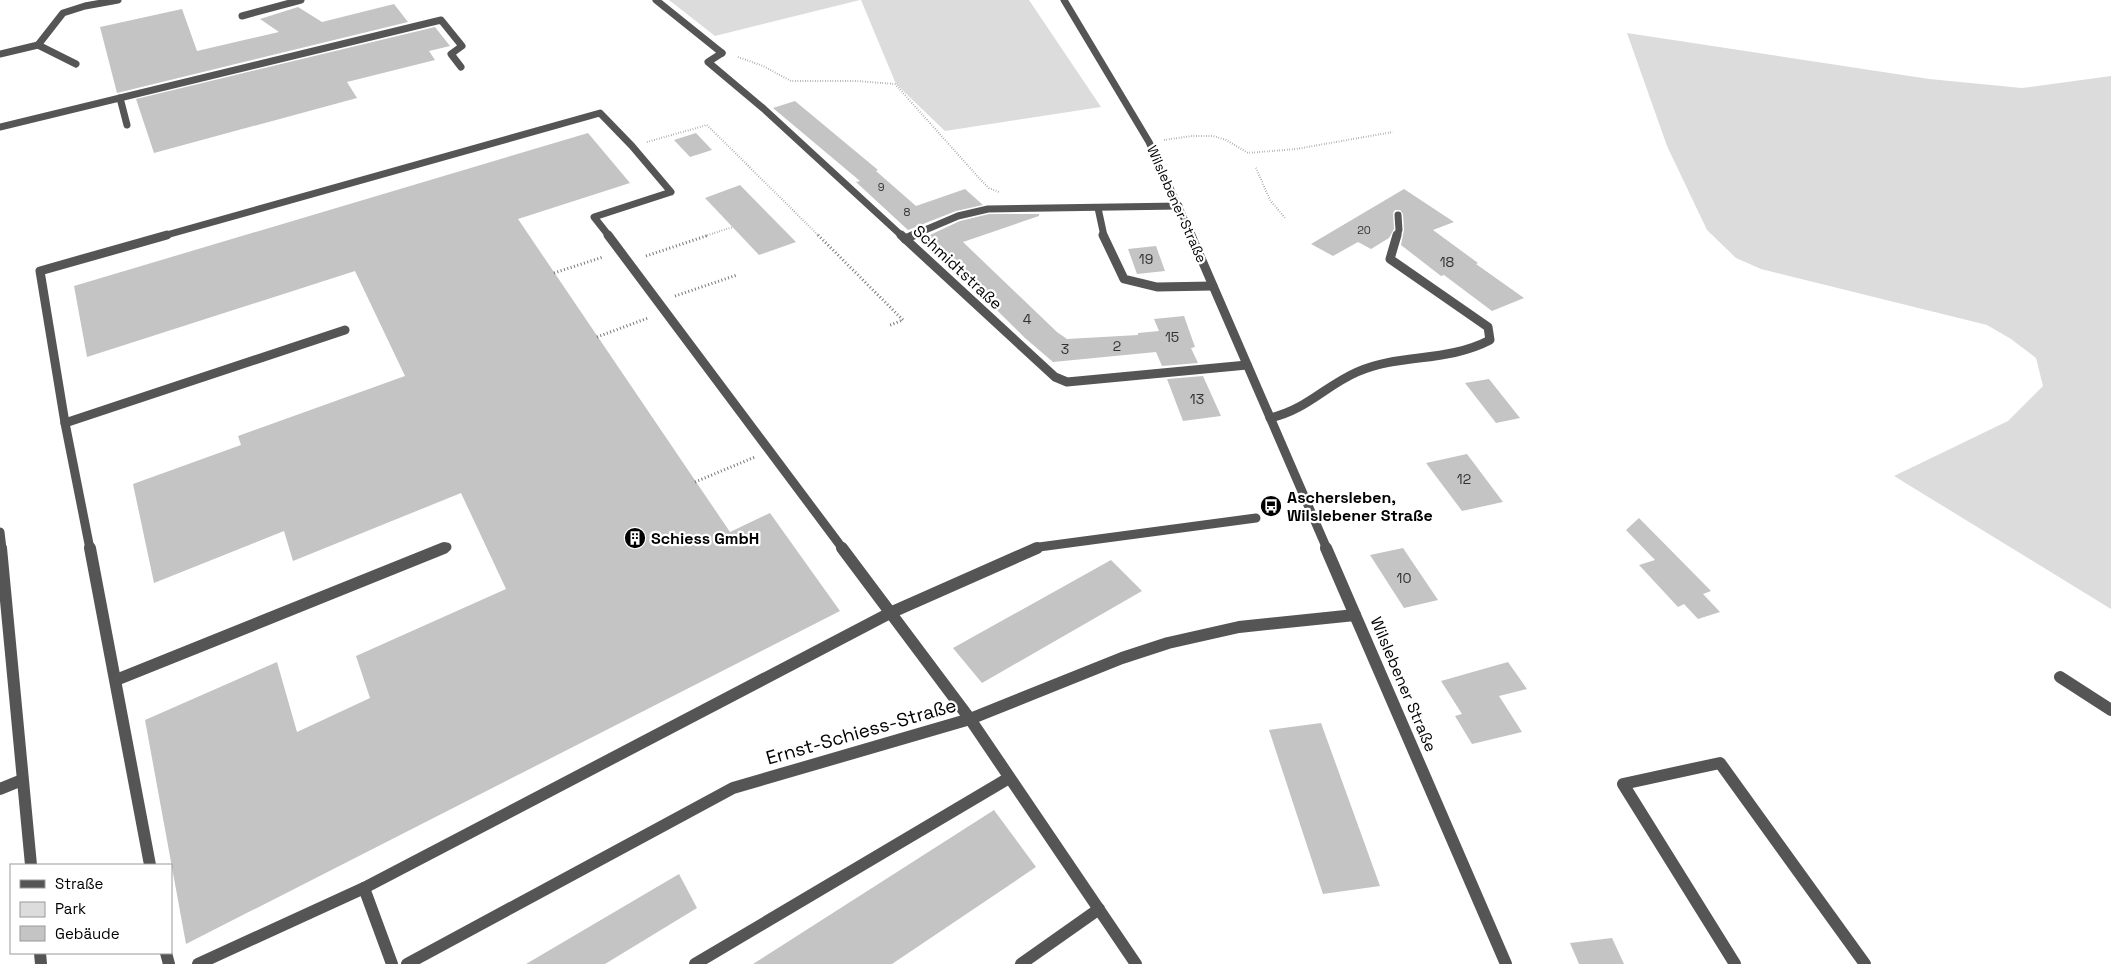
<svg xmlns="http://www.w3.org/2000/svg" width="2111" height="964" font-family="'Space Grotesk',sans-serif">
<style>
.green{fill:#dcdcdc}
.building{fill:#c4c4c4}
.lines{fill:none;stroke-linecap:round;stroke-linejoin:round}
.path-far1{stroke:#777;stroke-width:2;stroke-dasharray:0.5 2;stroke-linecap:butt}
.path{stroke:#777;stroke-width:3;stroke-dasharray:1 2.5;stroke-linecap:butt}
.service-far2{stroke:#555;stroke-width:7}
.service-far1{stroke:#555;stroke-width:9}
.service{stroke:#555;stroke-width:12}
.minor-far2{stroke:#555;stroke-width:7}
.minor-far1{stroke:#555;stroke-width:9}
.minor{stroke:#555;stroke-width:12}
.tertiary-far2{stroke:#555;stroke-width:7}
.tertiary-far1{stroke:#555;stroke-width:9}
.tertiary{stroke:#555;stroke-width:12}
.labels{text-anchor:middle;stroke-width:4.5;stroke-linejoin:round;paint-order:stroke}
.far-number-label{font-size:11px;fill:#313131}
.far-street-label{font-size:14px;fill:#000;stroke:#fff}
.number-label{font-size:14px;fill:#313131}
.street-label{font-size:16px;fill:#000;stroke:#fff}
.poi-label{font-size:16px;font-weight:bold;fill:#000;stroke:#fff;text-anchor:start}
.near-street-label{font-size:19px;fill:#000;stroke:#fff}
</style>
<rect width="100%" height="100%" fill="#fff"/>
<g class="green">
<path d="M669,0H860L715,36Z"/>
<path d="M861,0H1029L1101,107L945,131L896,84Z"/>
<path d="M1627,33L1929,79L2022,88L2111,76V609L1894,476L2008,421L2043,386L2036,358L2011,339L1987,325L1761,269L1736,258L1707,230L1667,146Z"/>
</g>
<g class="building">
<path d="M394,4L408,22L117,93L100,27L182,9L197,51L279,32L260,19L298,7L322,22Z"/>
<path d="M435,27L450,46L429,51L435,60L347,82L357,98L154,153L136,99Z"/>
<path d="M795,101L878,170L876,171L916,206L965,189L983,205L956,211L908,230L856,182L860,181L773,108Z"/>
<path d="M588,133L630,183L518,219L730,532L770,513L840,611L186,944L145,720L277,662L297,732L370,698L356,656L506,589L461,493L293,561L284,531L154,583L133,484L241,445L238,436L405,376L355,271L87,357L74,286Z"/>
<path d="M696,133L712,150L690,157L674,140Z"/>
<path d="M740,185L796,242L759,255L705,198Z"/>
<path d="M1404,189L1454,222L1433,230L1478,263L1476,264L1524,298L1492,311L1444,275L1441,276L1401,245L1404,230L1403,214L1400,210H1395L1393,213L1394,229L1389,238L1371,249L1358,242L1333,256L1311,244Z"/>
<path d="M989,214H1039V216L963,242L1057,332L1067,339L1138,335V333L1159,331L1154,319L1184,316L1195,347L1191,348L1198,363L1162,366L1156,352L1053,362L1025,338L950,264L947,265L919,240L960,221Z"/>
<path d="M1156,246L1165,271L1137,274L1128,249Z"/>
<path d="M1203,376L1221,416L1183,421L1167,379Z"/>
<path d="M1489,379L1520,418L1496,423L1465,383Z"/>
<path d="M1467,454L1503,502L1462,511L1426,463Z"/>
<path d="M1639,518L1711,591L1703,594L1720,612L1698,619L1684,604L1678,607L1639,565L1655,560L1626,530Z"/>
<path d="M1403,548L1438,600L1404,608L1370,555Z"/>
<path d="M1111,560L1142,591L982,683L953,648Z"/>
<path d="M1508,662L1527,689L1499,696L1522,732L1472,744L1455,716L1462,714L1441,681Z"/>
<path d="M1321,723L1380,886L1323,894L1269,730Z"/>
<path d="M994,810L1036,867L892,964H753Z"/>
<path d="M679,874L697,908L605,964H526Z"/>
<path d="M1612,938L1624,964H1579L1570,943Z"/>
</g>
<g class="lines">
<g class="path-far1">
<path d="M738,57L763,66L791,81H856L895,84L979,178L989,188L999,192"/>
<path d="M1164,140L1192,136H1213L1226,140L1248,153L1296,149L1393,132"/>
<path d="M647,142L707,125L819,236"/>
<path d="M1256,168L1270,200L1285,218"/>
<path d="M705,236L733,227"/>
</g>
<g class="path">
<path d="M818,235L903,320L888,326"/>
<path d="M646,256L709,235"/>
<path d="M554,273L603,257"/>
<path d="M675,296L737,275"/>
<path d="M597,337L648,318"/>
<path d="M695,482L755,457"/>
</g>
<g class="service-far2">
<path d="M656,0L722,53"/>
<path d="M242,16L301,0"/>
<path d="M38,45L63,13L85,6L118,0"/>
<path d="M0,54L38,45L76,64"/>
<path d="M120,98L127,125"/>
<path d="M0,127L441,20L462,46L451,54L461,67"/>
<path d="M163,236L600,113L632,146L671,192L594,217L609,236"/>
</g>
<g class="service-far1">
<path d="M608,235L843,549"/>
<path d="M65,423L345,330"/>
<path d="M90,549L65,423L40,271L167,235"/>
<path d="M441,549L447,547"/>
<path d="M1034,549L1039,547L1256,518"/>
</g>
<g class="service">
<path d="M90,548L150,865"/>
<path d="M842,548L970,719L1136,964"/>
<path d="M2060,677L2111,710"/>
<path d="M116,680L444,548"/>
<path d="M364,888L392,964"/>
<path d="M166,953L169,964"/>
<path d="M198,964L364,888L890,613L1037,548"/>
<path d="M695,964L1009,778"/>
<path d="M1021,964L1099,909"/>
<path d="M1735,964L1623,784L1720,763L1865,964"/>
</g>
<g class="minor-far2">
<path d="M722,53L708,62L764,109L902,236"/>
<path d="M1098,208L1104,236"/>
<path d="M911,236L958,216L988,209L1179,206"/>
<path d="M1397,236L1399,230L1398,215"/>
</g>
<g class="minor-far1">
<path d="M901,235L1055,377L1067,382L1247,365"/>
<path d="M1103,235L1124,279L1157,287L1213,286"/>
<path d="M905,239L914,235"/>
<path d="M1270,418C1306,410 1325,386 1357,372C1400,353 1446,363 1490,340L1488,327L1390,259L1397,235"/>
<path d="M0,532L2,549"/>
</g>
<g class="minor">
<path d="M1,548L31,865"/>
<path d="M0,789L22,780"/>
<path d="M40,953L41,964"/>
<path d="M407,964L733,788L970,719L1122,658L1168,643L1239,627L1355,615"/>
</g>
<path class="tertiary-far2" d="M1064,0L1149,142L1192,236"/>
<path class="tertiary-far1" d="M1191,235L1327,549"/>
<path class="tertiary" d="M1326,548L1506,964"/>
</g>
<defs>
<g id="bus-disc" transform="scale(1.125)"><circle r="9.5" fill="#000" stroke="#fff"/><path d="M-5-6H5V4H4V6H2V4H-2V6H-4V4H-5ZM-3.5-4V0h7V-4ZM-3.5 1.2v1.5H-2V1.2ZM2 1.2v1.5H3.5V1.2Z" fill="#fff"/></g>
<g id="building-disc" transform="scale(1.125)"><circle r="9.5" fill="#000" stroke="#fff"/><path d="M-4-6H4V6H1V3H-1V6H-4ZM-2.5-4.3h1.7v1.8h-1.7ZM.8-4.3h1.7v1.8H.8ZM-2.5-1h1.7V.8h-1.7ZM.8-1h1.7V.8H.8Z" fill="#fff"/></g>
</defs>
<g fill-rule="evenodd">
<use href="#bus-disc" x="1271" y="506"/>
<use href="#building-disc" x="635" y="538"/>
</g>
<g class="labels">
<g class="far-number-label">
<text x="881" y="191">9</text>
<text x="907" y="216">8</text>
<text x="1364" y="234">20</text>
</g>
<g class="far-street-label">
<text transform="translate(1177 204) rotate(66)" y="5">Wilslebener Straße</text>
</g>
<g class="number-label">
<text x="1146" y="264">19</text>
<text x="1447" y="267">18</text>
<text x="1027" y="324">4</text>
<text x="1172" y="342">15</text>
<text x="1117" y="351">2</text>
<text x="1065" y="354">3</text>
<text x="1197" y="404">13</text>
<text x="1464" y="484">12</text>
<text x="1404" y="583">10</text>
</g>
<g class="street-label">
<text transform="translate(958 267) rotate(43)" y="6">Schmidtstraße</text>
<text transform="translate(1404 684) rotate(67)" y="6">Wilslebener Straße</text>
</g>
<g class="poi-label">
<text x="1287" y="503">Aschersleben,<tspan x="1287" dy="18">Wilslebener Straße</tspan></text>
<text x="651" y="544">Schiess GmbH</text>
</g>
<g class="near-street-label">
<text transform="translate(861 731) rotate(-16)" y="7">Ernst-Schiess-Straße</text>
</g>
</g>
<rect x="10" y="864" width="162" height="90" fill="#ffffff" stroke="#999999"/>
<rect x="20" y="880" width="25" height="8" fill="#555555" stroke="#999999"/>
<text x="55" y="889" font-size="15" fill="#000000">Straße</text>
<rect x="20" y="902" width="25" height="15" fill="#dcdcdc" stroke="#999999"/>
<text x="55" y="914" font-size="15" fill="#000000">Park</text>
<rect x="20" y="926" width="25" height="15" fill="#c4c4c4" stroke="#999999"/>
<text x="55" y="939" font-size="15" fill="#000000">Gebäude</text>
</svg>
